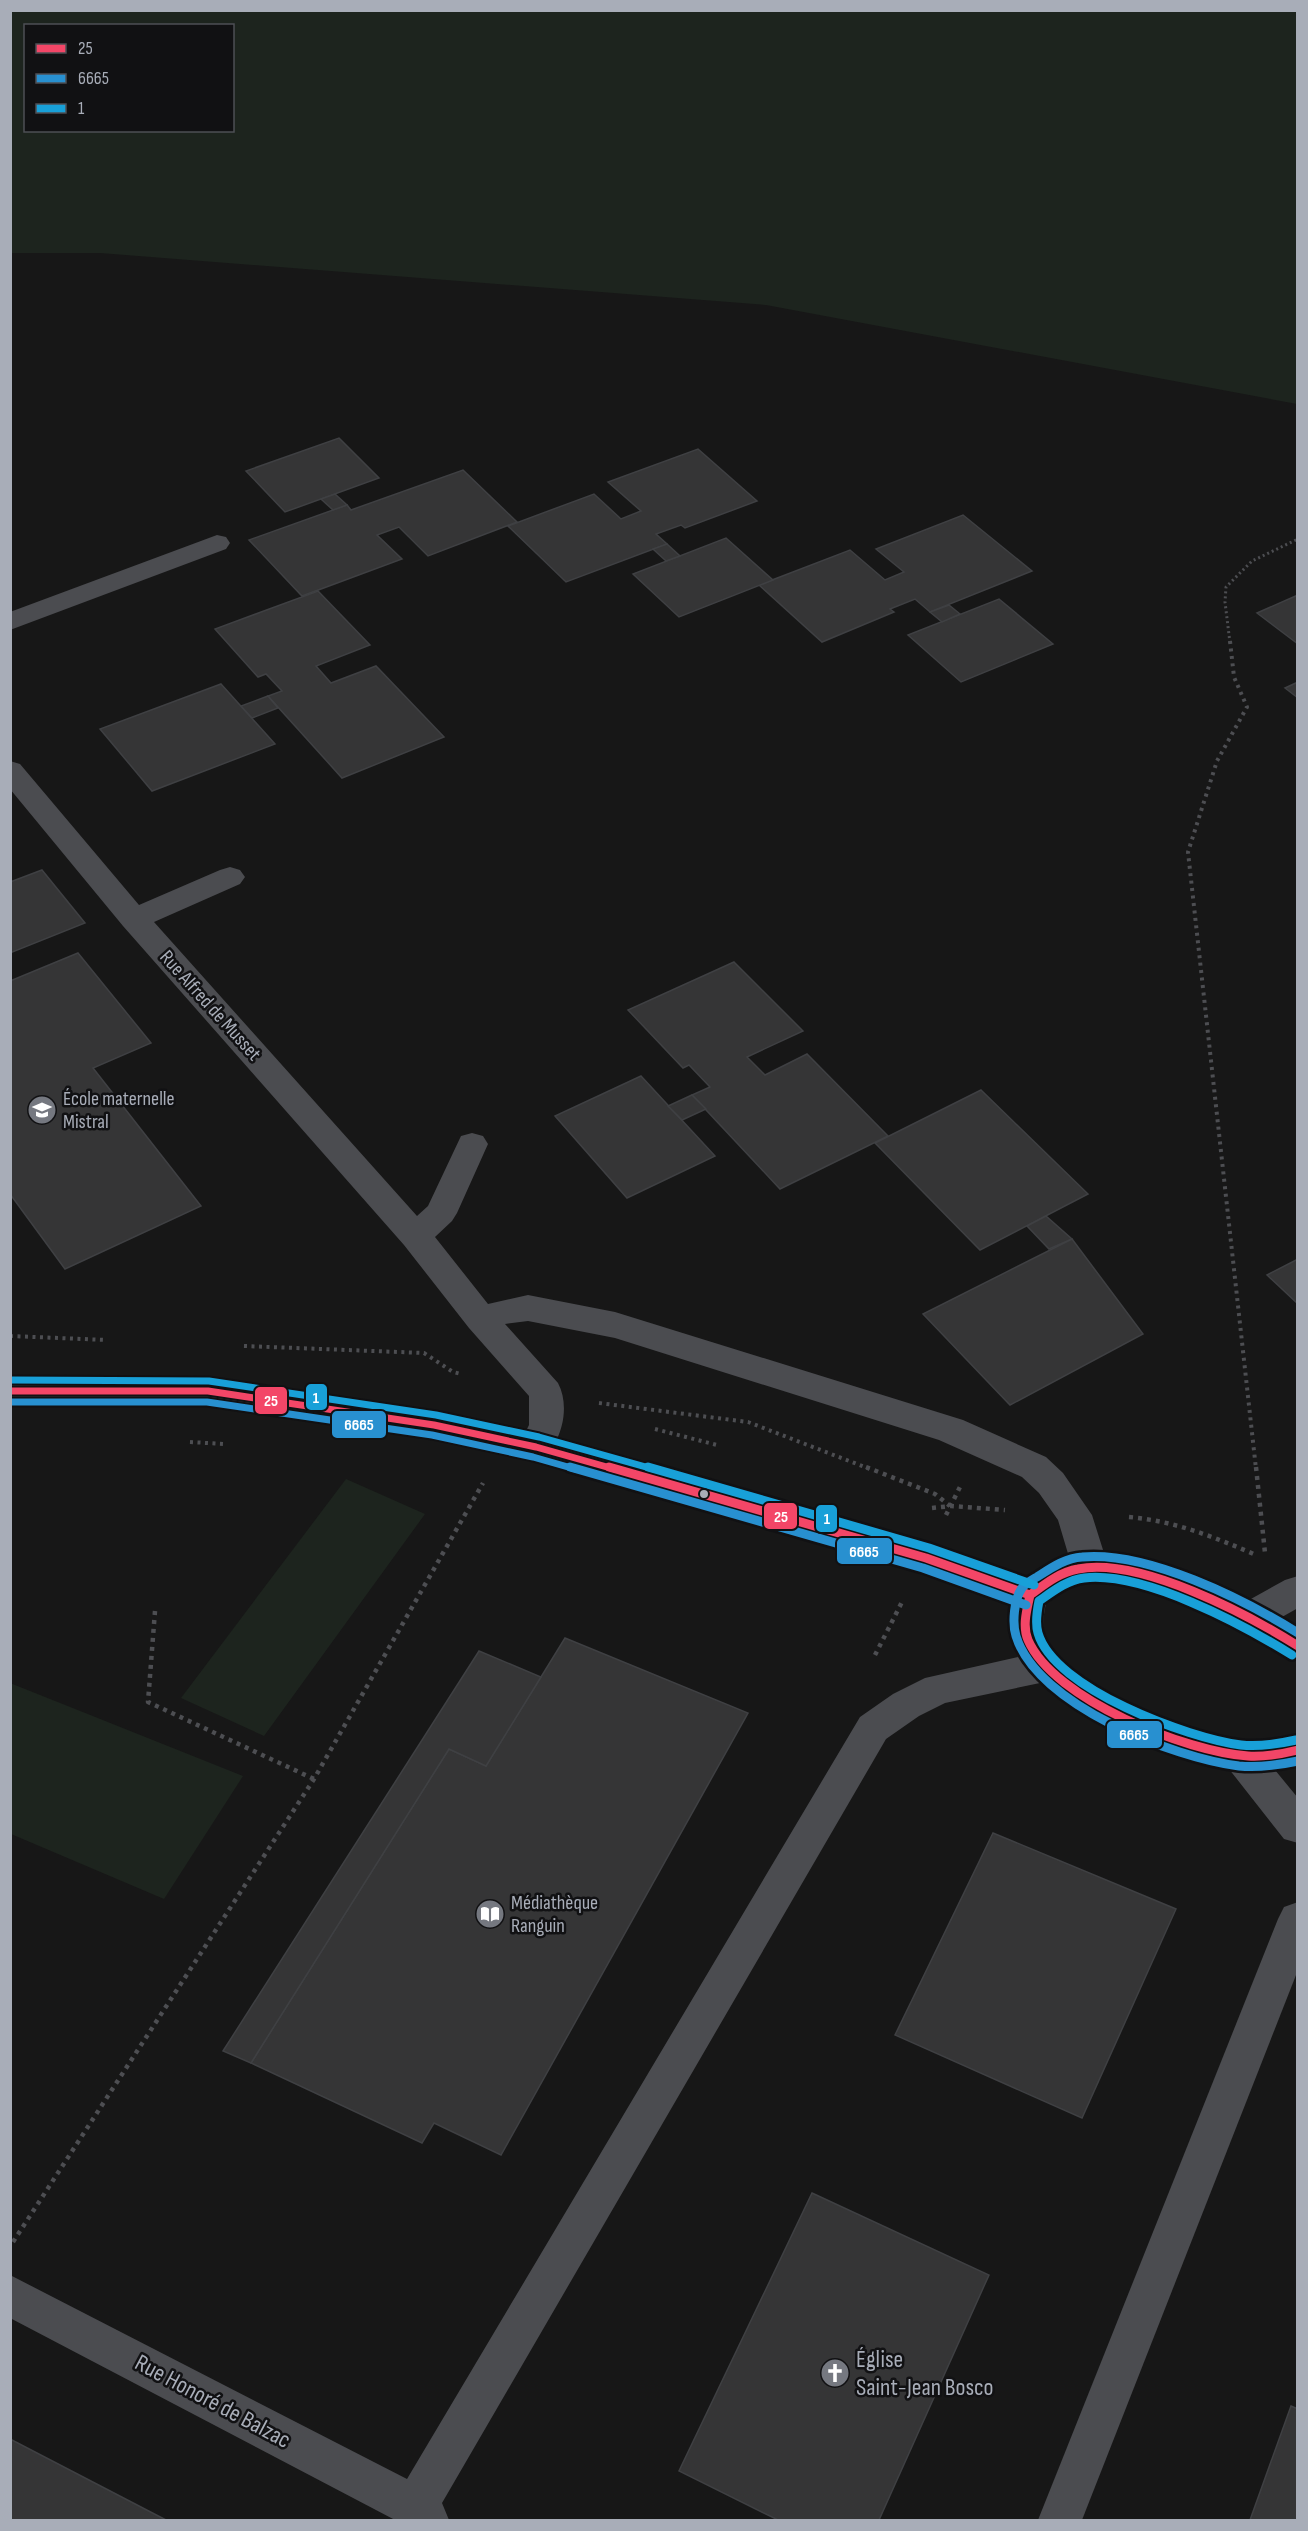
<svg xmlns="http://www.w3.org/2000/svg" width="1308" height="2531" font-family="'Sofia Sans Condensed',sans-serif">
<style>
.green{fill:#1d241e;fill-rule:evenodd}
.building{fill:#353536;stroke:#3f4043;stroke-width:1.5}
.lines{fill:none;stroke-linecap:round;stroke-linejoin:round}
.path-far2{stroke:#4d4e52;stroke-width:3;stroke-dasharray:2 3;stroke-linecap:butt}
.path-far1{stroke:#4d4e52;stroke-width:4;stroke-dasharray:3 4.5;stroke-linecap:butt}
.path{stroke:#4d4e52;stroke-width:4.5;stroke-dasharray:4 5;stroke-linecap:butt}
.minor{fill:#4b4c50;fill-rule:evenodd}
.bus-1-far1-casing{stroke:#111113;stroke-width:11}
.bus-1-casing{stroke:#111113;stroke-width:14}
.bus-2-far1-casing{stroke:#111113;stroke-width:11}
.bus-2-casing{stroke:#111113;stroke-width:14}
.bus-3-far1-casing{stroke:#111113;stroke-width:11}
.bus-3-casing{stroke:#111113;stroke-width:14}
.bus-1-far1{stroke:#f34667;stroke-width:7}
.bus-1{stroke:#f34667;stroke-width:9}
.bus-2-far1{stroke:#2890d0;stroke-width:7}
.bus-2{stroke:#2890d0;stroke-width:9}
.bus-3-far1{stroke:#18a0d8;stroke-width:7}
.bus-3{stroke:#18a0d8;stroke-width:9}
.bus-dot{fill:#a8adb8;stroke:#111113;stroke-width:2}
.labels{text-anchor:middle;stroke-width:5;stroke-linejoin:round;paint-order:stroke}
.street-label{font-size:20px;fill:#a8adb8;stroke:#111113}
.poi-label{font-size:20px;fill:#a8adb8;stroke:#111113;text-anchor:start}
.near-poi-label{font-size:24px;fill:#a8adb8;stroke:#111113;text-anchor:start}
.near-street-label{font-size:24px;fill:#a8adb8;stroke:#111113}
.line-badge{stroke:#111113;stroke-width:2}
.badge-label{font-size:16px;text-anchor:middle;font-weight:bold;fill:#fff}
</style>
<rect width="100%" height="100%" fill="#171717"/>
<g class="green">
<path d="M10,11H1297V404L766,305L100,253H11ZM26,26H232V130H26Z"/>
<path d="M346,1479L425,1514L264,1736L181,1698Z"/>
<path d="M10,1683L243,1776L164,1899L11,1834Z"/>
</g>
<g class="building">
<path d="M339,438L379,478L285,512L246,471Z"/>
<path d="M698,449L757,501L685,528L681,525L656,534L667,544L566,582L508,526L594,494L621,519L641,511L608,482Z"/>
<path d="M463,470L517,522L428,556L399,527L377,535L402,559L302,596L249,540L347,505L351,510Z"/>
<path d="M335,494L347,505L333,510L321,499Z"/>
<path d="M963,515L1032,571L930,612L915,599L890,609L894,612L822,642L759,585L850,550L885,580L904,572L876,549Z"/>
<path d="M726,538L773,580L679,617L633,574Z"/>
<path d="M667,544L680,556L666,561L653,549Z"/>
<path d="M318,591L370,645L316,666L331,683L376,666L444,737L342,778L268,696L282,691L266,674L258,677L215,629Z"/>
<path d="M1298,595V644L1257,613Z"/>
<path d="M999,599L1053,644L961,682L908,635Z"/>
<path d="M949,605L960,614L942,622L930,612Z"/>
<path d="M1298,682V698L1285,688Z"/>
<path d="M221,684L275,744L152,791L100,729Z"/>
<path d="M268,696L278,708L252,718L241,706Z"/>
<path d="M42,870L85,923L10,953V882Z"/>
<path d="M78,953L151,1043L93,1068L201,1206L65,1269L10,1194V981Z"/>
<path d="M734,962L803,1031L747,1057L765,1075L807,1054L888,1136L780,1189L692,1095L710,1087L689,1065L683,1068L628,1010Z"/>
<path d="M641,1076L715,1156L627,1198L555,1116Z"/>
<path d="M981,1090L1088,1194L980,1250L875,1143Z"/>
<path d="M692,1095L706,1109L682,1120L668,1106Z"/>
<path d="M1046,1216L1072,1239L1049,1249L1027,1226Z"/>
<path d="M1072,1239L1143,1334L1010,1405L923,1314Z"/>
<path d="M1298,1259V1304L1267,1275Z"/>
<path d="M565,1638L748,1713L501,2155L434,2123L422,2143L251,2063L449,1749L486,1766Z"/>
<path d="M479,1651L541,1677L486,1766L449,1749L251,2063L223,2051Z"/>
<path d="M993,1833L1176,1909L1082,2118L895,2035Z"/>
<path d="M812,2193L989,2275L879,2520H778L679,2471Z"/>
<path d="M1291,2406L1298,2409V2520H1250Z"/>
<path d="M10,2439L166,2520H10Z"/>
</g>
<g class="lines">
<path class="path-far2" d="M1230,643L1225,602L1226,587L1252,561L1298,539"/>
<g class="path-far1">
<path d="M1230,641L1234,677L1247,707L1217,761L1188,852L1256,1469"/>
<path d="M10,1336L107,1340"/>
<path d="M244,1346L424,1353L453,1372L461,1374"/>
<path d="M599,1403L748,1422L870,1469"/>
<path d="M655,1429L717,1445"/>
<path d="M190,1442L224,1444"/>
</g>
<g class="path">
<path d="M866,1467L935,1494L950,1506"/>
<path d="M1256,1467L1265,1553"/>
<path d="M932,1508L951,1506L1005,1510"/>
<path d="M946,1515L960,1487"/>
<path d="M1129,1517C1175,1521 1214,1537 1256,1555"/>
<path d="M155,1611L148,1702L314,1779"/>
<path d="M875,1655L902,1602"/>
<path d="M13,2242L314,1779L483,1483"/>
</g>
<g class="minor">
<path d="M217,535L226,537L230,543L226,549L10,630V612Z"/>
<path d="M10,761L20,764L139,905L220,870L230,867L240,870L245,877L240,884L154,922L417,1216L428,1206L461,1136L472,1133L483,1136L488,1144L457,1213L452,1221L435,1237L488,1304L528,1295L615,1312L963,1420L1046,1457L1063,1473L1092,1515L1104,1553L1146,1562L1249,1600L1285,1580L1298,1576V1608L1282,1617L1298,1626V1661C1281,1655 1268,1645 1253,1636C1217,1616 1118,1571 1078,1583C1066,1587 1056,1595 1046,1603C1044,1613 1041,1628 1046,1639C1071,1689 1186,1731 1238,1739C1258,1742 1278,1739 1298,1734V1766L1275,1770L1298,1798V1843L1284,1839L1229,1769L1186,1758L1111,1729L1082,1714L1040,1683L945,1703L919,1716L886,1739L442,2503L449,2520H395L10,2318V2275L407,2479L860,1717L893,1694L925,1678L1018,1657L1009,1635L1010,1603L921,1571L704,1508L536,1461L434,1438L208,1404H10V1378H208L434,1412L526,1431L529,1425V1396L469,1328L404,1245L123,926L10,789ZM528,1321L615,1338L939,1440L1022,1477L1039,1493L1058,1520L1069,1557L1046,1565L1025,1578L926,1544L557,1439C565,1422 567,1400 558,1383L505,1324Z"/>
<path d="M1298,1902V1970L1082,2520H1038L1278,1919L1284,1907Z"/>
</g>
<g class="bus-1-far1-casing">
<path id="bus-1-far1" d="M10,1391H208L434,1425L536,1447L614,1469"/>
</g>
<g class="bus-1-casing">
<g id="bus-1">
<path d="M609,1467L926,1558L1030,1595"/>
<path d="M1298,1646C1247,1614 1140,1557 1078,1569C1060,1572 1045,1584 1030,1595C1027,1609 1022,1626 1028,1640C1054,1700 1187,1752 1248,1756C1265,1757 1282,1754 1298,1750"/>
</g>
</g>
<g class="bus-2-far1-casing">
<path id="bus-2-far1" d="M10,1402H207L432,1435L533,1457L575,1469"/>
</g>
<g class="bus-2-casing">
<g id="bus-2">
<path d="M570,1467L923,1568L1026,1605"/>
<path d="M1298,1633C1243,1599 1148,1551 1082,1557C1065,1558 1051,1568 1037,1577C1032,1580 1026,1583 1022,1588C1014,1599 1012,1623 1016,1636C1037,1705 1174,1758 1239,1766C1259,1768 1279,1765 1298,1761"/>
</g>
</g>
<g class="bus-3-far1-casing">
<path id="bus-3-far1" d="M10,1380L209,1381L436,1415L539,1437L653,1469"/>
</g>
<g class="bus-3-casing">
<g id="bus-3">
<path d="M648,1467L929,1548L1034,1585"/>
<path d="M1292,1655C1242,1624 1143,1571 1084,1578C1067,1580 1052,1592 1039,1601C1037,1611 1035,1623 1038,1633C1054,1689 1188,1738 1241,1745C1259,1747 1278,1744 1296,1740"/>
</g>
</g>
<use href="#bus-1-far1" class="bus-1-far1"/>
<use href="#bus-1" class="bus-1"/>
<use href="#bus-2-far1" class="bus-2-far1"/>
<use href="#bus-2" class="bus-2"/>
<use href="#bus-3-far1" class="bus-3-far1"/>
<use href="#bus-3" class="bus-3"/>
</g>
<defs>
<g id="school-disc" transform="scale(1.5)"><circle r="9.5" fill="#757880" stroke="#111113"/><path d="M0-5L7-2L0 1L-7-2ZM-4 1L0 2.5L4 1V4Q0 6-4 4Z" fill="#fff"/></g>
<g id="library-disc" transform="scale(1.5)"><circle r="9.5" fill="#757880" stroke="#111113"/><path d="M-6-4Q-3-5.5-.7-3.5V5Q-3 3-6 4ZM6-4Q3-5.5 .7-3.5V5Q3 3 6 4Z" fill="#fff"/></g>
<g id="church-disc" transform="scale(1.5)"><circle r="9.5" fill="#757880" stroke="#111113"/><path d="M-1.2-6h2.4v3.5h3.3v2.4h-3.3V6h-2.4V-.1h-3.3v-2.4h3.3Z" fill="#fff"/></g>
</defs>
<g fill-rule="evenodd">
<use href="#school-disc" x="42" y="1110"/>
<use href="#library-disc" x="490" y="1914"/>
<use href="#church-disc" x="835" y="2373"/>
</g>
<circle class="bus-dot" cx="704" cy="1494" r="5"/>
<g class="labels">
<g class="street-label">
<text transform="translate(211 1005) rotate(48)" y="7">Rue Alfred de Musset</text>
</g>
<g class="poi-label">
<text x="63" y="1105">École maternelle<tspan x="63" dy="23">Mistral</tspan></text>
<text x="511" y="1909">Médiathèque<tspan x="511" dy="23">Ranguin</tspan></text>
</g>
<g class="near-poi-label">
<text x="856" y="2367">Église<tspan x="856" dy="28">Saint-Jean Bosco</tspan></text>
</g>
<g class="near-street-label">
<text transform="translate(213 2401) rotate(28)" y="8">Rue Honoré de Balzac</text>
</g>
</g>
<g class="line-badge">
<rect x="305" y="1383" width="23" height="28" rx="6" fill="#18a0d8"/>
<rect x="254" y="1386" width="34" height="29" rx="6" fill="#f34667"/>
<rect x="331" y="1410" width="56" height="29" rx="6" fill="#2890d0"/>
<rect x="763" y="1502" width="35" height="28" rx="6" fill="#f34667"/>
<rect x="815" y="1504" width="23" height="29" rx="6" fill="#18a0d8"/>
<rect x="836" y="1537" width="57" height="28" rx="6" fill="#2890d0"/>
<rect x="1106" y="1720" width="57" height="29" rx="6" fill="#2890d0"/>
</g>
<g class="badge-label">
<text x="316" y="1403">1</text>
<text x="271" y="1406">25</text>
<text x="359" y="1430">6665</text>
<text x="781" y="1522">25</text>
<text x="827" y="1524">1</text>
<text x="864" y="1557">6665</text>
<text x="1134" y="1740">6665</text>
</g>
<rect width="1308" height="2531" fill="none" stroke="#a8adb8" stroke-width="24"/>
<rect x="24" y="24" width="210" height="108" fill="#111113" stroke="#4d4f55" stroke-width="1.5"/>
<rect x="36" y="44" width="30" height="9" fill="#f34667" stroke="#4d4f55" stroke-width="1.5"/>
<text x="78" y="54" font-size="18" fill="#a8adb8">25</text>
<rect x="36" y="74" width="30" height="9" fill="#2890d0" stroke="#4d4f55" stroke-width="1.5"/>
<text x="78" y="84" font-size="18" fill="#a8adb8">6665</text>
<rect x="36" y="104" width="30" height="9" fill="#18a0d8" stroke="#4d4f55" stroke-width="1.5"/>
<text x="78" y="114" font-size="18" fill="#a8adb8">1</text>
</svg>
